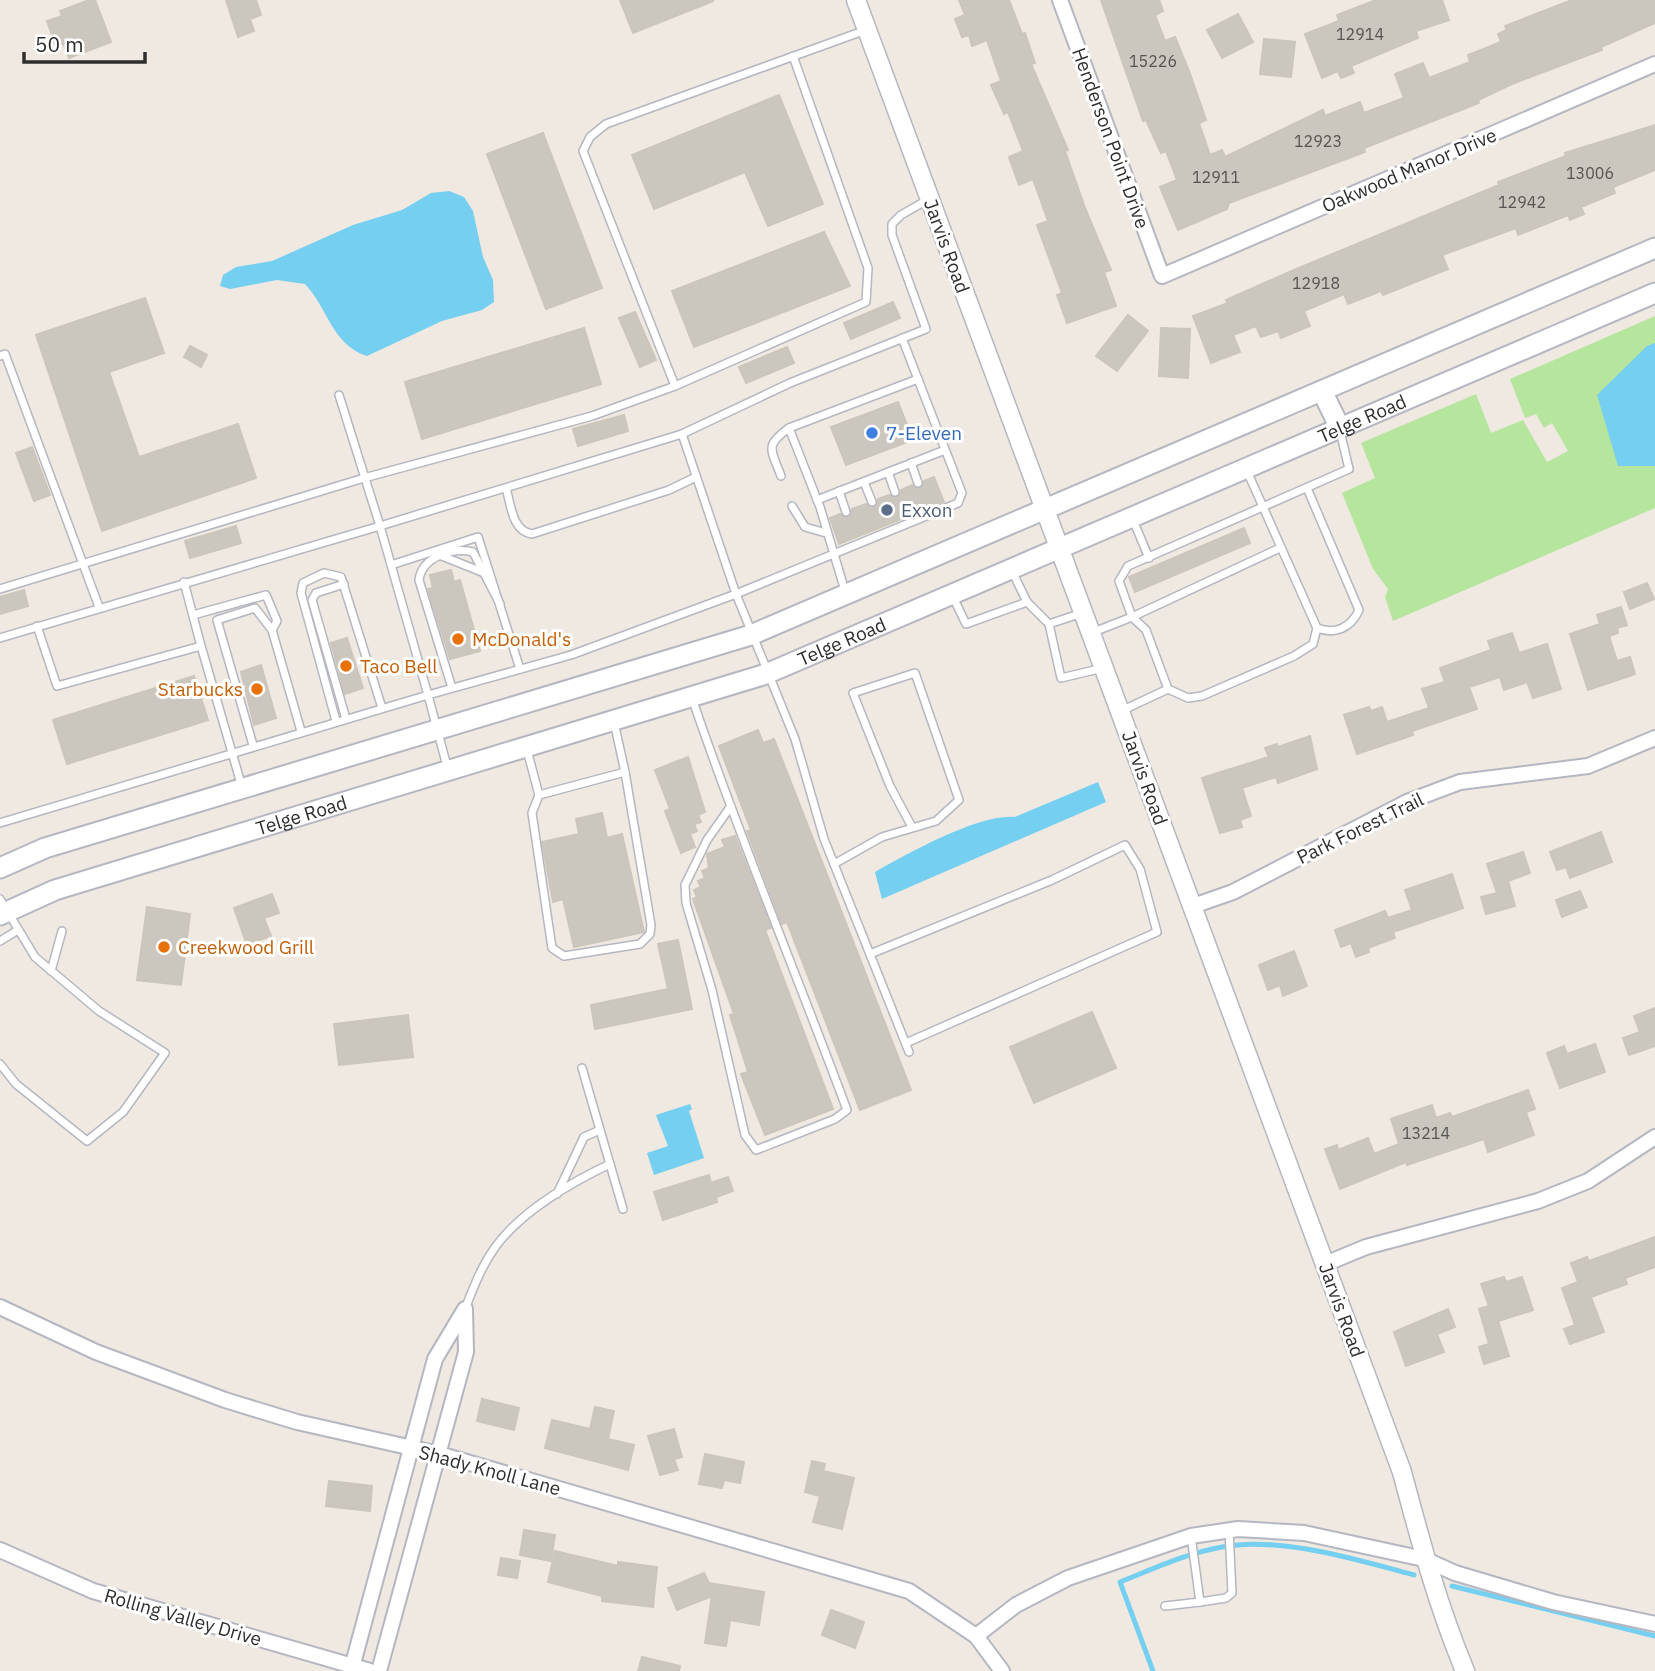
<svg xmlns="http://www.w3.org/2000/svg" width="1655" height="1671" font-family="'IBM Plex Sans',sans-serif">
<style>
.green{fill:#b6e59e}
.water{fill:#75cff0}
.lines{fill:none;stroke-linecap:round;stroke-linejoin:round}
.stream{stroke:#75cff0;stroke-width:5}
.building{fill:#cbc7bf;stroke:#cbc5ba;stroke-width:2}
.service-casing{stroke:#b4b7c1;stroke-width:10}
.minor-casing{stroke:#b4b7c1;stroke-width:18}
.tertiary-casing{stroke:#b4b7c1;stroke-width:21}
.secondary-casing{stroke:#b4b7c1;stroke-width:23}
.service{stroke:#fff;stroke-width:7}
.minor{stroke:#fff;stroke-width:14}
.tertiary{stroke:#fff;stroke-width:18}
.secondary{stroke:#fff;stroke-width:19}
.shop-dot{fill:#3f7fe0;stroke:#fff;stroke-width:2.5}
.service-dot{fill:#5c6f8a;stroke:#fff;stroke-width:2.5}
.food-dot{fill:#e8710a;stroke:#fff;stroke-width:2.5}
.labels{text-anchor:middle;stroke-width:6;stroke-linejoin:round;paint-order:stroke}
.number-label{font-size:16px;fill:#555452}
.street-label{font-size:19px;fill:#2e2e2e;stroke:#fff}
.shop-label{font-size:19px;fill:#366cbe;stroke:#fff;text-anchor:start}
.service-label{font-size:19px;fill:#4e5e75;stroke:#fff;text-anchor:start}
.food-label{font-size:19px;fill:#c56008;stroke:#fff;text-anchor:start}
</style>
<rect width="100%" height="100%" fill="#efe9e1"/>
<path class="green" d="M1655,316V508L1393,621L1385,597L1388,589L1373,569L1342,493L1375,478L1361,443L1476,394L1491,433L1523,420L1547,462L1568,451L1552,423L1544,428L1536,414L1525,418L1510,379Z"/>
<g class="water">
<path d="M449,191L464,197L473,211L483,257L493,280L494,302L482,310L442,321L367,356C332,345 328,308 305,284L277,280L230,289L220,286L223,275L236,267L272,261L353,225L402,210L431,193Z"/>
<path d="M1655,343V466H1618L1597,395L1647,346Z"/>
<path d="M1098,782L1106,802L882,899L875,872C909,853 978,814 1015,817Z"/>
<path d="M690,1104L692,1109L689,1111L704,1158L654,1175L647,1153L668,1146L656,1115Z"/>
</g>
<g class="lines">
<g class="stream">
<path d="M1452,1586L1655,1636"/>
<path d="M1153,1671L1120,1582C1153,1569 1187,1553 1222,1547C1280,1536 1358,1560 1414,1575"/>
</g>
</g>
<g class="building">
<path d="M89,0H95L111,42L69,58L63,43L56,46L47,21L62,16L60,11Z"/>
<path d="M226,0H256L261,15L250,19L254,31L238,37Z"/>
<path d="M620,0H713V1L633,33Z"/>
<path d="M959,0H1009L1022,34L1025,33L1035,63L1031,64L1068,150L1065,151L1085,208L1111,270L1104,272L1116,306L1067,323L1057,295L1062,293L1037,225L1048,221L1033,179L1019,185L1009,157L1023,151L1008,112L1004,114L991,85L1001,81L987,40L972,46L969,35L962,37L955,19L965,15Z"/>
<path d="M1101,0H1159L1163,11L1155,15L1165,41L1175,37L1189,71L1206,120L1199,123L1210,155L1222,150L1225,157L1323,110L1325,116L1360,102L1364,113L1404,98L1395,74L1423,63L1429,78L1470,62L1468,55L1501,42L1498,34L1507,30L1505,26L1572,0H1655V23L1601,47L1602,50L1512,84L1478,100L1479,103L1364,148L1365,152L1229,203L1227,209L1178,230L1160,187L1177,180L1166,151L1161,153L1146,120L1143,121Z"/>
<path d="M1376,0H1442L1449,20L1416,31L1418,38L1351,66L1354,73L1341,78L1338,71L1322,78L1305,34L1339,21L1337,15Z"/>
<path d="M1238,14L1253,42L1222,58L1207,30Z"/>
<path d="M1264,39L1295,42L1291,77L1260,74Z"/>
<path d="M779,95L823,204L768,226L745,172L654,209L632,155Z"/>
<path d="M1655,125V170L1613,187L1615,193L1581,207L1584,214L1570,220L1568,215L1518,235L1516,228L1442,255L1448,269L1383,295L1381,291L1348,304L1344,294L1304,311L1310,326L1281,338L1278,331L1261,337L1256,326L1233,335L1240,352L1211,363L1193,316L1228,303L1226,300L1294,270L1499,185L1498,182L1566,156L1565,153Z"/>
<path d="M543,133L602,288L546,309L487,154Z"/>
<path d="M824,232L850,286L694,347L672,291Z"/>
<path d="M145,298L164,353L109,372L139,457L238,424L256,478L102,531L36,335Z"/>
<path d="M893,302L900,318L851,339L844,323Z"/>
<path d="M635,312L656,360L640,367L619,318Z"/>
<path d="M1128,315L1148,331L1117,371L1096,356Z"/>
<path d="M584,328L601,384L422,439L405,382Z"/>
<path d="M1161,328L1190,329L1188,378L1159,376Z"/>
<path d="M190,346L207,355L201,367L184,357Z"/>
<path d="M787,347L794,363L746,383L739,367Z"/>
<path d="M898,402L913,440L846,465L831,427Z"/>
<path d="M624,415L628,431L578,446L573,429Z"/>
<path d="M32,447L50,495L34,501L16,453Z"/>
<path d="M934,477L944,502L839,544L830,518L840,514L849,518L852,509L866,504L875,507L878,499L889,495L898,497L901,490L912,485L921,488L924,481Z"/>
<path d="M236,526L241,543L190,558L185,541Z"/>
<path d="M1244,528L1250,543L1135,592L1129,577Z"/>
<path d="M451,570L454,582L460,580L480,651L450,659L428,589L433,588L430,575Z"/>
<path d="M1647,583L1654,599L1630,609L1624,592Z"/>
<path d="M24,590L28,606L0,614V597Z"/>
<path d="M1621,607L1627,625L1617,628L1618,633L1609,636L1617,661L1630,657L1635,674L1588,690L1570,634L1600,624L1597,615Z"/>
<path d="M1512,633L1519,653L1547,644L1561,689L1533,698L1527,682L1504,690L1500,677L1469,687L1477,709L1412,731L1413,735L1357,754L1344,715L1369,707L1371,711L1382,707L1387,722L1429,708L1422,689L1445,682L1440,668L1491,650L1488,641Z"/>
<path d="M347,638L363,688L345,694L331,643Z"/>
<path d="M261,665L276,718L254,725L241,672Z"/>
<path d="M194,676L208,720L67,764L53,720Z"/>
<path d="M758,730L763,743L774,739L911,1090L860,1110L787,922L782,924L747,831L751,830L719,746Z"/>
<path d="M1310,736L1317,769L1278,783L1276,777L1242,788L1251,816L1240,820L1242,827L1220,833L1202,778L1269,757L1265,748L1277,744L1278,747Z"/>
<path d="M688,757L705,812L698,815L701,822L694,824L697,831L690,834L695,847L681,853L665,811L670,809L655,770Z"/>
<path d="M602,813L607,838L622,834L644,932L574,947L563,899L553,902L542,842L579,834L576,819Z"/>
<path d="M1601,832L1612,862L1570,878L1566,867L1557,870L1550,852Z"/>
<path d="M735,836L771,928L765,930L833,1109L765,1135L741,1074L748,1072L730,1015L734,1014L693,899L697,897L694,890L701,887L698,881L705,878L702,871L709,868L707,854L725,847L722,840Z"/>
<path d="M1523,852L1530,873L1508,881L1515,906L1486,914L1481,897L1497,893L1487,864Z"/>
<path d="M1452,874L1463,908L1393,932L1395,938L1368,948L1369,952L1356,957L1351,943L1341,947L1335,930L1385,911L1388,918L1412,910L1405,890Z"/>
<path d="M1580,891L1587,907L1562,917L1556,900Z"/>
<path d="M272,894L279,913L264,918L271,936L247,945L234,908Z"/>
<path d="M147,907L190,914L181,985L137,980Z"/>
<path d="M678,940L692,1009L595,1029L591,1005L668,989L658,944Z"/>
<path d="M1294,951L1307,986L1283,996L1280,985L1268,990L1259,965Z"/>
<path d="M1655,1008V1046L1629,1055L1623,1038L1640,1032L1634,1016Z"/>
<path d="M1092,1012L1116,1068L1034,1103L1010,1047Z"/>
<path d="M408,1015L413,1057L339,1065L334,1024Z"/>
<path d="M1595,1044L1605,1072L1560,1088L1547,1053L1564,1046L1567,1054Z"/>
<path d="M1528,1090L1535,1109L1526,1112L1534,1135L1488,1152L1484,1139L1407,1165L1406,1162L1340,1189L1325,1149L1337,1145L1338,1150L1368,1138L1374,1154L1399,1144L1391,1119L1432,1105L1436,1118L1450,1113L1452,1117Z"/>
<path d="M709,1175L711,1183L728,1177L733,1191L716,1197L717,1202L663,1220L654,1192Z"/>
<path d="M1655,1237V1267L1625,1278L1627,1284L1591,1297L1604,1332L1570,1344L1564,1329L1575,1325L1562,1288L1578,1282L1571,1263L1587,1257L1589,1261Z"/>
<path d="M1504,1277L1506,1282L1522,1277L1533,1310L1498,1321L1509,1356L1484,1364L1479,1347L1489,1344L1479,1309L1489,1306L1481,1284Z"/>
<path d="M1448,1309L1455,1327L1437,1334L1444,1352L1406,1366L1394,1332Z"/>
<path d="M482,1399L519,1408L514,1430L477,1421Z"/>
<path d="M595,1407L614,1411L608,1439L634,1445L628,1470L545,1448L552,1420L590,1429Z"/>
<path d="M674,1429L682,1457L674,1459L678,1470L660,1475L648,1436Z"/>
<path d="M705,1454L744,1462L740,1483L724,1480L722,1488L699,1484Z"/>
<path d="M812,1461L825,1464L823,1471L854,1478L842,1529L813,1522L820,1496L805,1492Z"/>
<path d="M329,1481L372,1486L370,1511L326,1506Z"/>
<path d="M524,1530L555,1535L551,1561L520,1555Z"/>
<path d="M555,1551L618,1566V1562L657,1567L653,1607L602,1601V1596L548,1582Z"/>
<path d="M501,1558L520,1561L517,1578L498,1575Z"/>
<path d="M704,1573L709,1583L764,1592L759,1625L730,1620L726,1646L705,1643L712,1596L677,1610L668,1588Z"/>
<path d="M831,1610L864,1622L855,1648L822,1635Z"/>
<path d="M642,1657L680,1666L679,1671H638Z"/>
</g>
<g class="lines">
<g class="service-casing">
<g id="service">
<path d="M793,56L868,268L866,302L675,386L583,151L590,137L606,124L866,30"/>
<path d="M902,338L962,493L958,503L736,594L682,434L790,383L926,329L892,235V224L901,215L929,199"/>
<path d="M0,356L5,354L99,607"/>
<path d="M339,395L380,526L682,434"/>
<path d="M911,463L918,483"/>
<path d="M1247,471L1317,628C1335,635 1351,628 1359,610L1307,488"/>
<path d="M888,472L895,492"/>
<path d="M781,476C771,449 764,446 789,428"/>
<path d="M864,482L872,502"/>
<path d="M506,488C511,505 512,531 532,534L669,490L696,477"/>
<path d="M839,491L846,512"/>
<path d="M817,500L945,450"/>
<path d="M792,506L805,527L826,533"/>
<path d="M1133,520L1149,558"/>
<path d="M1280,548L1132,617L1146,630L1168,689L1188,698L1202,696L1294,656L1313,644L1317,628"/>
<path d="M442,556L482,572"/>
<path d="M391,565L478,537L520,669"/>
<path d="M1012,571L1027,602"/>
<path d="M184,582L201,646"/>
<path d="M344,584L316,593L312,600L346,719"/>
<path d="M0,589L364,478L592,416L675,386"/>
<path d="M845,591L820,507L789,428L918,379"/>
<path d="M953,597L966,624L1027,602L1049,624"/>
<path d="M1082,613L1049,624L1061,678L1103,668"/>
<path d="M193,615L266,595L277,621L272,630"/>
<path d="M37,626L57,686L201,646L242,787"/>
<path d="M1091,633L1132,617L1119,581L1128,566L1349,469L1340,431"/>
<path d="M0,638L380,526L428,695L571,655L736,594L795,739L824,839L909,1052"/>
<path d="M452,688L419,580C422,557 452,547 473,552L500,604"/>
<path d="M692,698C739,837 796,972 847,1110L835,1119L756,1150L745,1135L712,990L686,903L685,885L707,840L731,806"/>
<path d="M1121,711L1168,689"/>
<path d="M336,721L301,593L303,583L324,573L341,577L382,708"/>
<path d="M253,745L217,620L255,608L272,630L301,731"/>
<path d="M527,750L539,795L625,772L614,722"/>
<path d="M539,795L532,813L552,948L564,956L640,944L650,934L651,925L625,772"/>
<path d="M0,823L428,695L448,770"/>
<path d="M834,864L882,837L936,821L959,800L915,673L853,693L890,786L912,827"/>
<path d="M0,899L35,957L99,1011L165,1053L123,1112L87,1141L16,1084L0,1064"/>
<path d="M0,941L18,930"/>
<path d="M870,954L1052,880L1125,845L1140,869L1157,932L906,1043"/>
<path d="M51,971L62,931"/>
<path d="M582,1068L623,1209"/>
<path d="M557,1194L584,1137L600,1130"/>
<path d="M465,1309C474,1286 482,1265 496,1246C522,1211 572,1182 610,1164"/>
<path d="M1191,1536L1200,1602L1226,1598L1232,1593L1229,1530"/>
<path d="M1165,1606L1200,1602"/>
</g>
</g>
<g class="minor-casing">
<g id="minor">
<path d="M1060,0L1162,276L1655,64"/>
<path d="M1193,906L1233,892L1407,802L1460,782L1588,766L1655,738"/>
<path d="M1325,1264L1366,1247L1538,1201L1588,1181L1655,1137"/>
<path d="M0,1307L96,1352L225,1400L297,1422L439,1454L909,1591L976,1636L1002,1671"/>
<path d="M0,1550L93,1591L370,1671"/>
<path d="M976,1636L1016,1605L1068,1578L1191,1536L1238,1529L1304,1533L1424,1559L1455,1573L1553,1602L1655,1624"/>
<path d="M351,1671L435,1359L465,1309"/>
<path d="M379,1671L466,1352L465,1310"/>
</g>
</g>
<g class="tertiary-casing">
<path id="tertiary" d="M856,0L1402,1472C1420,1540 1438,1606 1465,1671"/>
</g>
<g class="secondary-casing">
<g id="secondary">
<path d="M1322,391L1339,426"/>
<path d="M0,868L45,848L751,635L1655,248"/>
<path id="s1" d="M0,915L55,890L766,674L1655,293"/>
</g>
</g>
<use href="#service" class="service"/>
<use href="#minor" class="minor"/>
<use href="#tertiary" class="tertiary"/>
<use href="#secondary" class="secondary"/>
</g>
<circle class="shop-dot" cx="872" cy="433" r="7"/>
<circle class="service-dot" cx="887" cy="510" r="7"/>
<g class="food-dot">
<circle cx="458" cy="639" r="7"/>
<circle cx="346" cy="666" r="7"/>
<circle cx="257" cy="689" r="7"/>
<circle cx="164" cy="947" r="7"/>
</g>
<g class="labels">
<g class="number-label">
<text x="1360" y="40">12914</text>
<text x="1153" y="67">15226</text>
<text x="1318" y="147">12923</text>
<text x="1590" y="179">13006</text>
<text x="1216" y="183">12911</text>
<text x="1522" y="208">12942</text>
<text x="1316" y="289">12918</text>
<text x="1426" y="1139">13214</text>
</g>
<g class="street-label">
<text transform="translate(1111 138) rotate(70)" y="7">Henderson Point Drive</text>
<text transform="translate(1409 170) rotate(-23)" y="7">Oakwood Manor Drive</text>
<text transform="translate(947 246) rotate(70)" y="7">Jarvis Road</text>
<text dy="7" stroke="none"><textPath href="#s1" startOffset="1452">Telge Road</textPath></text>
<text dy="7" stroke="none"><textPath href="#s1" startOffset="886">Telge Road</textPath></text>
<text transform="translate(1145 778) rotate(70)" y="7">Jarvis Road</text>
<text dy="7" stroke="none"><textPath href="#s1" startOffset="318">Telge Road</textPath></text>
<text transform="translate(1360 828) rotate(-26)" y="7">Park Forest Trail</text>
<text transform="translate(1342 1310) rotate(70)" y="7">Jarvis Road</text>
<text transform="translate(490 1470) rotate(15)" y="7">Shady Knoll Lane</text>
<text transform="translate(183 1617) rotate(16)" y="7">Rolling Valley Drive</text>
</g>
<g class="shop-label">
<text x="886" y="440">7-Eleven</text>
</g>
<g class="service-label">
<text x="901" y="517">Exxon</text>
</g>
<g class="food-label">
<text x="472" y="646">McDonald's</text>
<text x="360" y="673">Taco Bell</text>
<text x="243" y="696" text-anchor="end">Starbucks</text>
<text x="178" y="954">Creekwood Grill</text>
</g>
</g>
<path d="M24 52v10h121v-10" fill="none" stroke="#2e2e2e" stroke-width="3.5"/>
<text x="35" y="52" font-size="21" fill="#2e2e2e" stroke="#ffffff" stroke-width="5" paint-order="stroke">50 m</text>
</svg>
